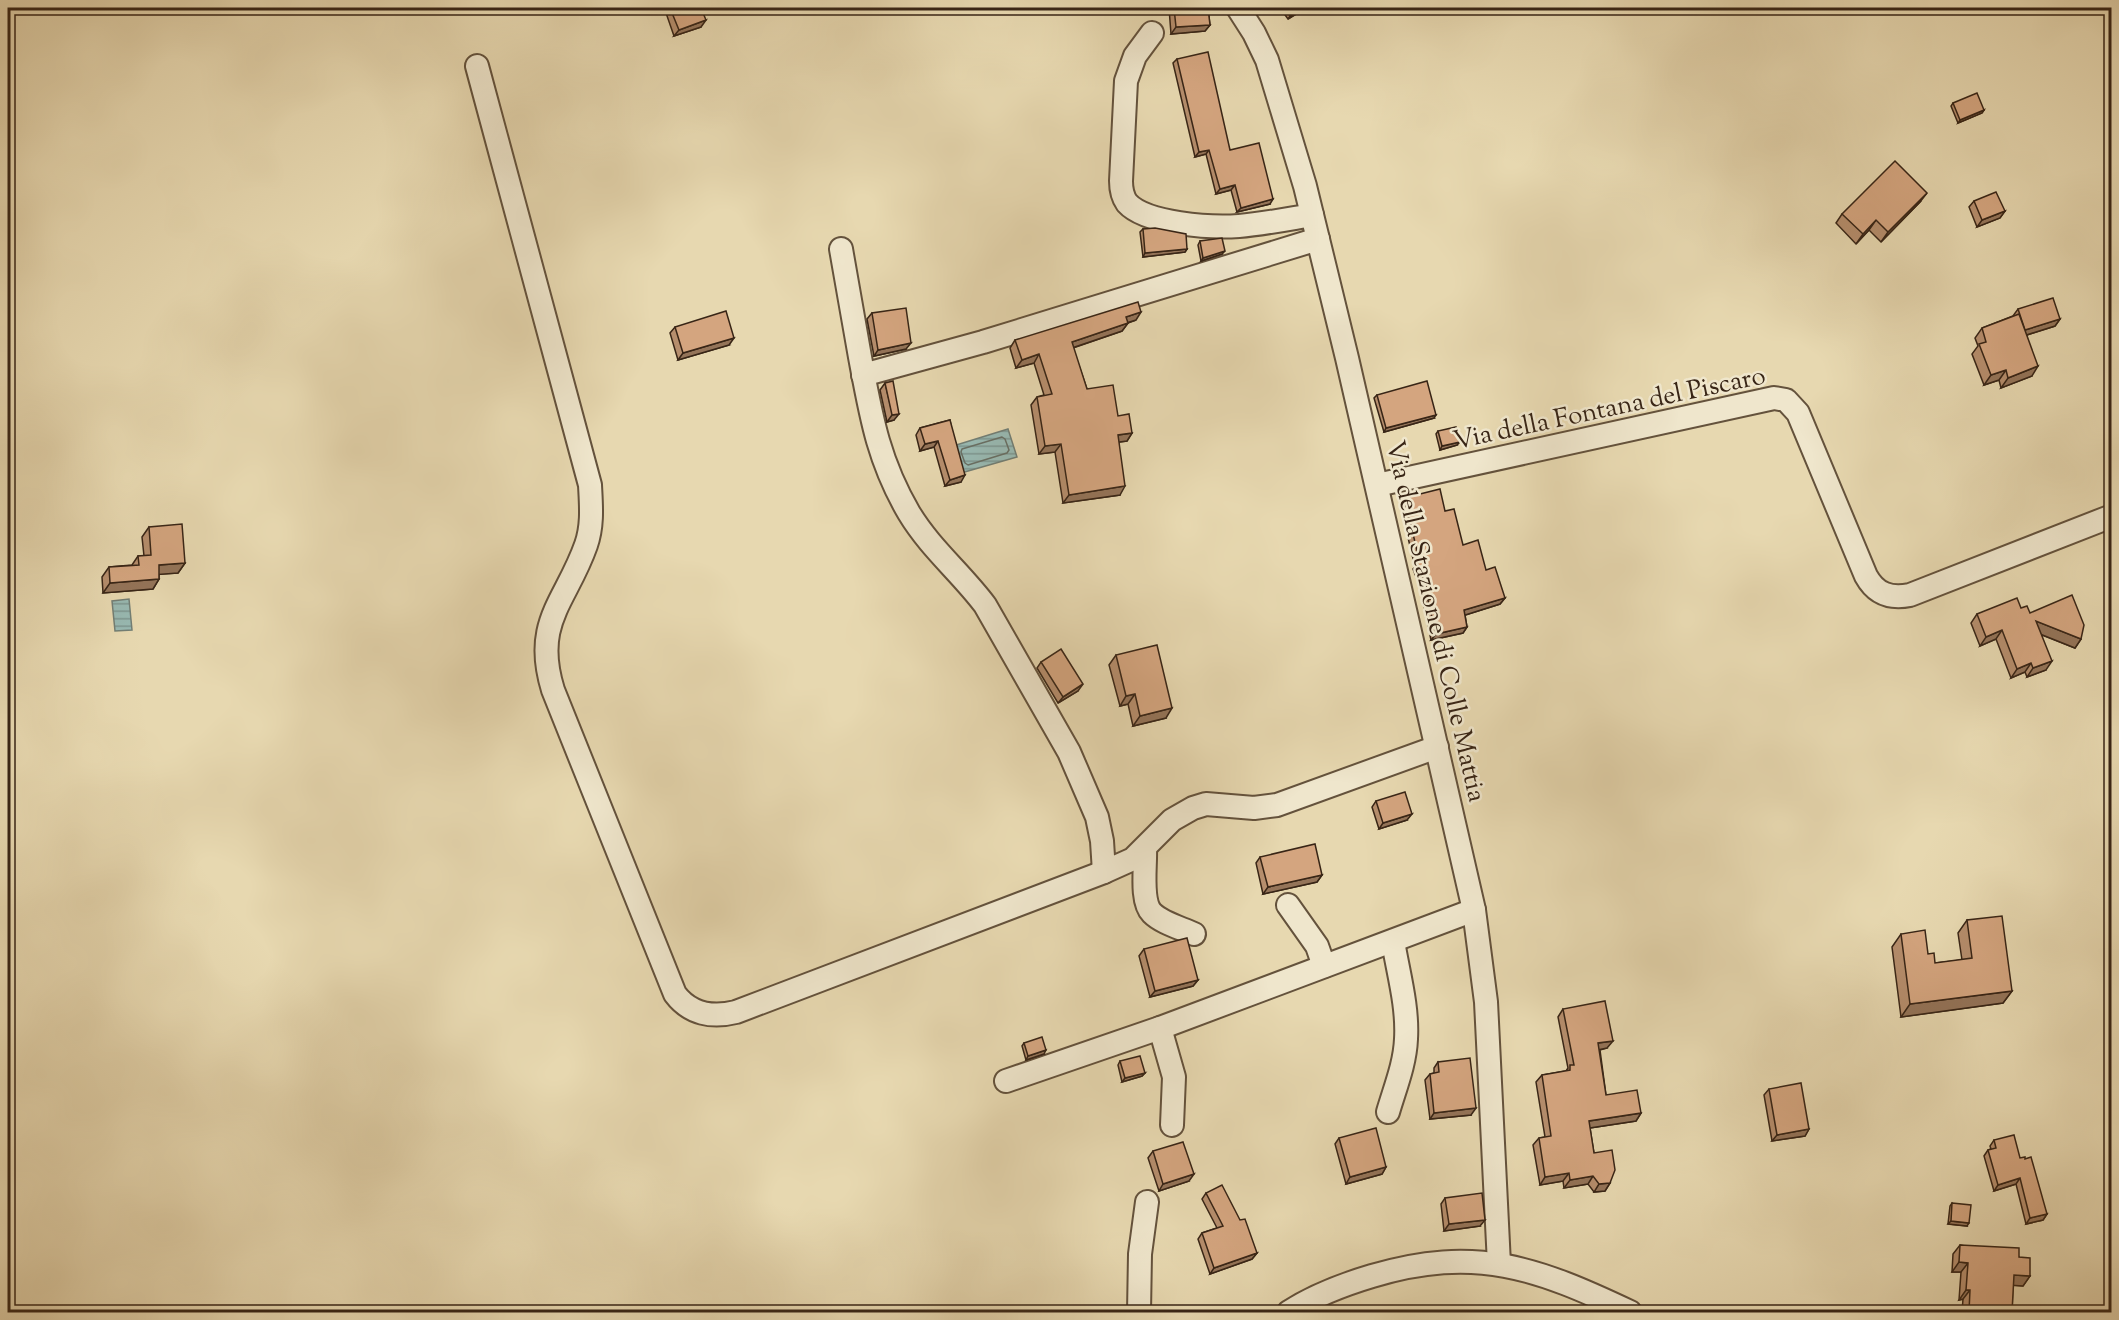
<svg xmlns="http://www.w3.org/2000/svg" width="2119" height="1320" font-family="'Sorts Mill Goudy',serif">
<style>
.water{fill:url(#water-rules);stroke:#727e74;stroke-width:1.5}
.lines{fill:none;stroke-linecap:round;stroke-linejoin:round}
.shore{stroke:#686f64;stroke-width:1.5}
.minor-casing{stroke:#64523c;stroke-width:26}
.minor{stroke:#efe6cc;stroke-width:22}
.wall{fill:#b68e6d;stroke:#382516;stroke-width:1.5}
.shaded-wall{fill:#947459;stroke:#382516;stroke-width:1.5}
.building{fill:#d4a57f;stroke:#382516;stroke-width:1.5}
.labels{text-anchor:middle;stroke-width:5;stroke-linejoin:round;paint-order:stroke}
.street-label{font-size:26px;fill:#382516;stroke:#efe6cc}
</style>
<defs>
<pattern id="water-rules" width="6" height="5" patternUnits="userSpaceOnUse" patternTransform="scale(1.5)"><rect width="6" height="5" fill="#98b9b2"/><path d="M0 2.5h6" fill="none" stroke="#7d9690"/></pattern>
</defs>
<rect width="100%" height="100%" fill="#e7d8b0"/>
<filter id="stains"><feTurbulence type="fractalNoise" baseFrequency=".00333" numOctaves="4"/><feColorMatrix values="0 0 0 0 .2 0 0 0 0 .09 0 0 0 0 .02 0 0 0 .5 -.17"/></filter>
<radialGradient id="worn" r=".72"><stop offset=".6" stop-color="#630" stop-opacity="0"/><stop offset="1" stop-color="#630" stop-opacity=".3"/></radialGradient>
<g class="water">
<path d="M1008,429L1017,457L961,473L953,446Z"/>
<path d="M129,599L132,630L115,631L112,601Z"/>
</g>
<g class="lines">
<path class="shore" d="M1002,437L1005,439L1009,450L1007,453L968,465L965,463L961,452L962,449Z"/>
<g class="minor-casing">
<g id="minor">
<path d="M1238,8L1254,33L1267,60L1305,186L1347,358L1474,910L1486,1002L1499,1264"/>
<path d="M1152,33L1135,56L1126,81L1121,181C1121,189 1122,196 1127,203C1146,224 1211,228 1239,226C1263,224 1288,219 1312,215"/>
<path d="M477,66L590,485C591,505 593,525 586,545C566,602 532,622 553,690L675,994C690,1014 712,1018 736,1012L1104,872"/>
<path d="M841,249C847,285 854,321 860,357C871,416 878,460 909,513C930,548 961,573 985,605L1069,752L1097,817L1102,841L1104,872L1133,859L1172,820L1193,808L1206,804L1254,808L1277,805L1437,747"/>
<path d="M863,375L983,342L1318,239"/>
<path d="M1377,485L1774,398L1786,400L1798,413L1866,576C1876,594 1890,599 1910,595L2112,516"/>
<path d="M1145,849C1146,865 1140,901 1152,913C1162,923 1181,928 1194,934"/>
<path d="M1288,905L1317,946L1324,966"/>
<path d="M1160,1028L1174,1077L1172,1125"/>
<path d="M1006,1081L1160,1028L1474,910"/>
<path d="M1388,1112C1395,1088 1405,1064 1406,1039C1408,1006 1398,972 1393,941"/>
<path d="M1139,1312L1140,1254L1147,1202"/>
<path d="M1289,1312C1315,1295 1342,1285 1372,1276C1476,1245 1537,1268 1630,1312"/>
</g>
</g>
<use href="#minor" class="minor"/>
</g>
<g class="wall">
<path d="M670,8H701V27L674,36L666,13Z"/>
<path d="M1169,8H1208L1210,25L1205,31L1171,34Z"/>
<path d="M1280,8H1306L1288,19Z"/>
<path d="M1177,59L1230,150L1270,204L1237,212L1231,190L1216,194L1206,154L1195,157L1173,63Z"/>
<path d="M1953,103L1984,110L1982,113L1958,123L1951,106Z"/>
<path d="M1974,201L2005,211L2000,218L1977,227L1969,207Z"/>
<path d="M1920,202L1881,242L1869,230L1856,244L1836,223L1842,214Z"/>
<path d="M1143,229L1187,249L1185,252L1143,257L1140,232Z"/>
<path d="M1200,241L1222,254L1201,261L1198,245Z"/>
<path d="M2018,309L2060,319L2055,326L2027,335L2032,376L2001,388L1999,380L1984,385L1972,354L1978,346L1975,338L1982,328L2013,316Z"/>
<path d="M872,313L906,349L874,356L867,319Z"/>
<path d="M1136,320L1128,323L1122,331L1073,348L1087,389L1118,416L1132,433L1127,441L1119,442L1120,495L1063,503L1055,452L1039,454L1031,405L1037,397L1044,395L1034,363L1016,368L1010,348L1015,340Z"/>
<path d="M675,327L729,345L678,360L670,333Z"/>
<path d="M885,383L894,420L887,422L880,390Z"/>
<path d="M1377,395L1434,418L1384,432L1374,398Z"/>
<path d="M950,420L961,482L945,486L934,447L920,451L916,435L920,428Z"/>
<path d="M1438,431L1457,445L1440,450L1436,434Z"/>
<path d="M1404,498L1445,511L1463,545L1486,570L1505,598L1500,604L1465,615L1467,627L1463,633L1431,640L1424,606L1426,603L1413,569L1415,567L1400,504Z"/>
<path d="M149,527L185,563L178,573L159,574V579L153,589L103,593L102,577L109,567L132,565L138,556H144L142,537Z"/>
<path d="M2021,608L2081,639L2075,648L2042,635L2046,670L2027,677L2025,672L2011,678L1996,639L1980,646L1971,623L1977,614Z"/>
<path d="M1116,655L1166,718L1133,726L1128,704L1120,706L1109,665Z"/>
<path d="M1041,662L1078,691L1058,703L1037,668Z"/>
<path d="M1376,801L1407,820L1379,829L1372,807Z"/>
<path d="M1260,857L1322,875L1317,882L1263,894L1256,863Z"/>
<path d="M1967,920L2012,991L2003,1003L1901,1017L1892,947L1901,934L1928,954L1935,963L1962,960L1958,933Z"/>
<path d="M1144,949L1198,980L1193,986L1150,997L1139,956Z"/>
<path d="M1563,1009L1607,1048L1600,1050L1606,1095L1641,1113L1636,1121L1590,1128L1594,1153L1610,1183L1605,1191L1594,1192L1588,1184L1564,1188L1563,1181L1540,1185L1533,1145L1539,1138L1545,1137L1536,1082L1542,1075L1566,1071L1568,1068L1558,1017Z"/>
<path d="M1024,1043L1044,1054L1026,1060L1022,1046Z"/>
<path d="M1120,1061L1145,1073L1142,1076L1122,1082L1118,1065Z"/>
<path d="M1438,1062L1471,1115L1430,1119L1425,1080L1430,1074L1434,1073V1068Z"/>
<path d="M1769,1089L1809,1129L1805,1136L1772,1141L1764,1095Z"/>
<path d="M1339,1138L1386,1167L1382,1174L1346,1184L1335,1144Z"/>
<path d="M1994,1140L2020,1158L2047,1214L2043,1220L2026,1224L2016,1184L1994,1191L1984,1156L1988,1150L1991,1149L1990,1146Z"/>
<path d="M1153,1151L1189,1181L1159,1191L1148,1158Z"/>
<path d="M1206,1193L1257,1253L1252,1259L1210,1274L1198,1239L1202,1233L1217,1228L1202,1199Z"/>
<path d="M1445,1198L1480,1226L1444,1231L1441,1204Z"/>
<path d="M1952,1203L1967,1226L1948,1224L1950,1206Z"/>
<path d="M1960,1245L2019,1257L2030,1276L2023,1286L2013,1285L2012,1312H1962L1963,1299L1959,1300L1961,1272H1952L1953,1254Z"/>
</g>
<g class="shaded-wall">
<path d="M370,8H381L380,10Z"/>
<path d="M1304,8H1306L1288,19L1290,16Z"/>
<path d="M706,20L701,27L674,36L679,30Z"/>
<path d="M1210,25L1205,31L1171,34L1176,27Z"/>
<path d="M1984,110L1982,113L1958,123L1960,120Z"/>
<path d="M1209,150L1206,154L1195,157L1199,152Z"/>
<path d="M1235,185L1231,190L1216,194L1220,189Z"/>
<path d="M1927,193L1920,202L1881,242L1888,232Z"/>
<path d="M1273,199L1270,204L1237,212L1241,208Z"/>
<path d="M2005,211L2000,218L1977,227L1982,220Z"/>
<path d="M1876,220L1869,230L1856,244L1863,234Z"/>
<path d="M1187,249L1185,252L1143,257L1145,253Z"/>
<path d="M1225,251L1222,254L1201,261L1203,258Z"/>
<path d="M1141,312L1136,320L1120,325L1126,317Z"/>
<path d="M2060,319L2055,326L2020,337L2025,330Z"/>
<path d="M1128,323L1122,331L1066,350L1072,342Z"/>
<path d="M734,338L729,345L678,360L683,353Z"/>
<path d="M911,343L906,349L874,356L878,350Z"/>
<path d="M1039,354L1034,363L1016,368L1022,360Z"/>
<path d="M2038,366L2032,376L2001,388L2008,378Z"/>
<path d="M2006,370L1999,380L1984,385L1991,375Z"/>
<path d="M899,414L894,420L887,422L892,415Z"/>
<path d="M1436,415L1434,418L1384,432L1386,428Z"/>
<path d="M1132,433L1127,441L1112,443L1118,435Z"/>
<path d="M938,441L934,447L920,451L925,444Z"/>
<path d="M1460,442L1457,445L1440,450L1442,446Z"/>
<path d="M1061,444L1055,452L1039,454L1045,446Z"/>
<path d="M965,475L961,482L945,486L950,480Z"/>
<path d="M1125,486L1120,495L1063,503L1069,495Z"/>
<path d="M185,563L178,573L152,575L159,565Z"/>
<path d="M159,579L153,589L103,593L110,583Z"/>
<path d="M1505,598L1500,604L1459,617L1464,610Z"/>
<path d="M2036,621L2081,639L2075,648L2030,630Z"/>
<path d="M1467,627L1463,633L1431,640L1436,634Z"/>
<path d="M2002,630L1996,639L1980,646L1986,637Z"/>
<path d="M2052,661L2046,670L2027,677L2033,668Z"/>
<path d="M2031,663L2025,672L2011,678L2017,669Z"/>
<path d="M1083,684L1078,691L1058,703L1063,697Z"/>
<path d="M1135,694L1128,704L1120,706L1126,696Z"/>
<path d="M1172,708L1166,718L1133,726L1140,716Z"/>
<path d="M1412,814L1407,820L1379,829L1383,823Z"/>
<path d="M1322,875L1317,882L1263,894L1268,887Z"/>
<path d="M1198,980L1193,986L1150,997L1155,991Z"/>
<path d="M2012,991L2003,1003L1901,1017L1910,1004Z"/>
<path d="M1613,1041L1607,1048L1593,1051L1598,1043Z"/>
<path d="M1046,1050L1044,1054L1026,1060L1028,1056Z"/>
<path d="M1145,1073L1142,1076L1122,1082L1125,1078Z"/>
<path d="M1476,1108L1471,1115L1430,1119L1434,1113Z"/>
<path d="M1641,1113L1636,1121L1583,1129L1589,1121Z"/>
<path d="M1809,1129L1805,1136L1772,1141L1777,1135Z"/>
<path d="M1386,1167L1382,1174L1346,1184L1350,1177Z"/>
<path d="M1569,1173L1563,1181L1540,1185L1545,1177Z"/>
<path d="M1194,1174L1189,1181L1159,1191L1163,1184Z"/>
<path d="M1593,1176L1588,1184L1564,1188L1570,1180Z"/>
<path d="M2020,1178L2016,1184L1994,1191L1998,1185Z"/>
<path d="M1610,1183L1605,1191L1594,1192L1599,1184Z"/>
<path d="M2047,1214L2043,1220L2026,1224L2030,1218Z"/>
<path d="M1485,1220L1480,1226L1444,1231L1449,1224Z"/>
<path d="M1951,1221L1969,1223L1967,1226L1948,1224Z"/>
<path d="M1257,1253L1252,1259L1210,1274L1214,1268Z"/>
<path d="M1959,1262L1968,1263L1961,1272H1952Z"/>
<path d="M2014,1275L2030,1276L2023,1286L2007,1285Z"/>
<path d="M1966,1290H1970L1963,1299L1959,1300Z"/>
</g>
<g class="building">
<path d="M670,8H701L706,20L679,30Z"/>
<path d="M1174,8H1208L1210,25L1176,27Z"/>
<path d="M1285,8H1304L1290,16Z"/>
<path d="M1208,52L1230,150L1259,143L1273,199L1241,208L1235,185L1220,189L1209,150L1199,152L1177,59Z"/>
<path d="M1977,93L1984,110L1960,120L1953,103Z"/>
<path d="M1895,161L1927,193L1888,232L1876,220L1863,234L1842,214Z"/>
<path d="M1996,192L2005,211L1982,220L1974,201Z"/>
<path d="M1155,228L1186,234L1187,249L1145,253L1143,229Z"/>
<path d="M1222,238L1225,251L1203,258L1200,241Z"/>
<path d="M2053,298L2060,319L2025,330L2018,309Z"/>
<path d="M1138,302L1141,312L1126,317L1128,323L1072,342L1087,389L1113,385L1118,416L1129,414L1132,433L1118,435L1125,486L1069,495L1061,444L1045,446L1037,397L1052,394L1039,354L1022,360L1015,340Z"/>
<path d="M906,308L911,343L878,350L872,313Z"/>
<path d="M726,311L734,338L683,353L675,327Z"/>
<path d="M2019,314L2038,366L2008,378L2006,370L1991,375L1979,344L1986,342L1982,328Z"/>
<path d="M893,381L899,414L892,415L885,383Z"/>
<path d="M1427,381L1436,415L1386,428L1377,395Z"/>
<path d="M950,420L965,475L950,480L938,441L925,444L920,428Z"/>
<path d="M1456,427L1460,442L1442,446L1438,431Z"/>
<path d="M1440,489L1445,511L1454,509L1463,545L1478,540L1486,570L1495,567L1505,598L1464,610L1467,627L1436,634L1428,600L1431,599L1417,563L1420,562L1404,498Z"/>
<path d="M182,524L185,563L159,565V579L110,583L109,567L139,565L138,556L151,555L149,527Z"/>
<path d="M2072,595L2084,625L2081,639L2036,621L2052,661L2033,668L2031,663L2017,669L2002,630L1986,637L1977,614L2017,598L2021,608L2027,606L2030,613Z"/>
<path d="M1157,645L1172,708L1140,716L1135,694L1126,696L1116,655Z"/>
<path d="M1061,649L1083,684L1063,697L1041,662Z"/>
<path d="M1405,792L1412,814L1383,823L1376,801Z"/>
<path d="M1315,844L1322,875L1268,887L1260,857Z"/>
<path d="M2002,916L2012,991L1910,1004L1901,934L1925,930L1928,954L1934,953L1935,963L1972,958L1967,920Z"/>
<path d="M1187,938L1198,980L1155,991L1144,949Z"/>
<path d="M1605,1001L1613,1041L1598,1043L1606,1095L1637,1090L1641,1113L1589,1121L1594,1153L1612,1150L1615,1170L1610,1183L1599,1184L1593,1176L1570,1180L1569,1173L1545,1177L1539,1138L1551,1136L1542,1075L1570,1070V1065H1574L1563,1009Z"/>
<path d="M1042,1037L1046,1050L1028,1056L1024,1043Z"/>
<path d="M1140,1056L1145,1073L1125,1078L1120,1061Z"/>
<path d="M1470,1058L1476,1108L1434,1113L1430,1074L1439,1072L1438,1062Z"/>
<path d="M1801,1083L1809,1129L1777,1135L1769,1089Z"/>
<path d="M1376,1128L1386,1167L1350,1177L1339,1138Z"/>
<path d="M2014,1135L2020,1158L2025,1157V1159L2031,1157L2047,1214L2030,1218L2020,1178L1998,1185L1988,1150L1996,1148L1994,1140Z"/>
<path d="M1183,1142L1194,1174L1163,1184L1153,1151Z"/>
<path d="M1222,1185L1240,1220L1245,1219L1257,1253L1214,1268L1202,1233L1223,1226L1206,1193Z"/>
<path d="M1482,1193L1485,1220L1449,1224L1445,1198Z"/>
<path d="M1952,1203L1971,1205L1969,1223L1951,1221Z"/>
<path d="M1960,1245L2019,1248V1257L2030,1258V1276L2014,1275L2012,1312H1969L1970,1290H1966L1968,1263L1959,1262Z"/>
</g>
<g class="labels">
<g class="street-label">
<text transform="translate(1609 407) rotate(-12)" y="9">Via della Fontana del Piscaro</text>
<text transform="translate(1437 621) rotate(77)" y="9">Via della Stazione di Colle Mattia</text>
</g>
</g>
<rect width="2119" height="1320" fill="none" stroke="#e7d8b0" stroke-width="30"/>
<rect x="9" y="9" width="2101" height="1302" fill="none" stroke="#382516" stroke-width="3"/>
<rect x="15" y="15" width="2089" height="1290" fill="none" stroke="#382516" stroke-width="1.5"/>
<rect width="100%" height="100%" filter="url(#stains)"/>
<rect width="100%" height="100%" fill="url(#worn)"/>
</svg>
